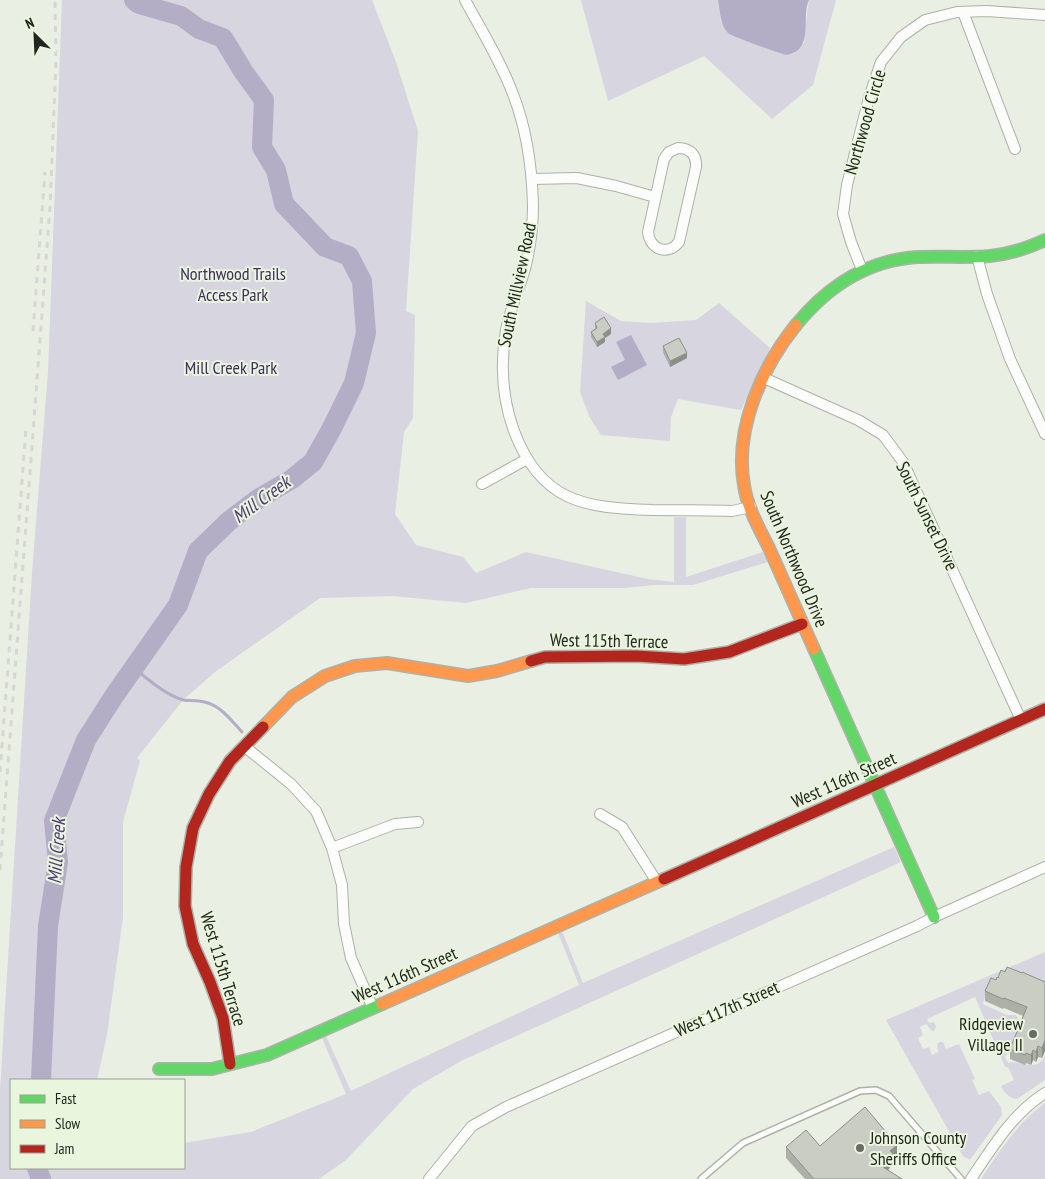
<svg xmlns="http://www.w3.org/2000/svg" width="1045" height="1179" font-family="'PT Sans Narrow',sans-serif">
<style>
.green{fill:#d7d5df}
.water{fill:#b4adc6}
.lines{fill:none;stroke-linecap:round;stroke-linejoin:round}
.stream{stroke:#b4adc6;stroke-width:3}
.river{stroke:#b4adc6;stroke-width:20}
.lane-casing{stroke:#adb2a9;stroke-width:8}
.street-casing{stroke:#adb2a9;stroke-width:12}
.fast-casing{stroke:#adb2a9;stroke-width:14}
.slow-casing{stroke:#adb2a9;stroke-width:14}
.jam-casing{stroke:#adb2a9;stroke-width:14}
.lane{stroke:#fcfdfb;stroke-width:5}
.street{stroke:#fcfdfb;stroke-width:10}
.fast{stroke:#63d668;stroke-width:11}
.slow{stroke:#ff974d;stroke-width:11}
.jam{stroke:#b3261e;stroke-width:11}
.rail{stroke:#d5d7d3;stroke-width:3;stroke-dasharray:6 6;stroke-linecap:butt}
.wall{fill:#adb0a9}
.shaded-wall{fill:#8d9089}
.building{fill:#c9cdc4;stroke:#8d9089}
.poi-dot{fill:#686c63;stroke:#e9f5dd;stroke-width:2}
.labels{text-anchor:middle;stroke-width:4;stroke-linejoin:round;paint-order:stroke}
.street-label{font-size:18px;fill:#22261e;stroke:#e9f5dd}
.park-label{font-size:18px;fill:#412d61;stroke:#e9f5dd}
.poi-label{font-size:18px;fill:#22261e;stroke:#e9f5dd;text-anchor:end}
.water-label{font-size:19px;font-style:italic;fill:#4f3b72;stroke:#e9f5dd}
</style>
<rect width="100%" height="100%" fill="#e9efe3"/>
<g class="green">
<path d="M62,0H372L396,62L418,131L406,311L415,315L413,418L404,432L395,514L416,545L463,557L476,573L526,552L648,579L674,582V517H686V577L763,552L768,562L693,585H654L625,588H531L466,603L393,596L320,598L215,672L183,700L137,758L140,761L123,822V917L107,1035L97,1080H11V1168H184V1143L251,1132L346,1094L322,1038L326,1036L351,1091L579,985L558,933L562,931L583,983L894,847L901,862L461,1061L413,1089L346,1160L319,1179H0V1092L4,1023L32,573L48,372Z"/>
<path d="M581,0H718L721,22L786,55L804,43L805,27L809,0H836L813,85L772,119L704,56L608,101Z"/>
<path d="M586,301L621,321L651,323L696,320L719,303L770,348L741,410L678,399L671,417L670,441L601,435L590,418L580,392Z"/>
<path d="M1045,952V984L987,988L983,1004L1007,1015H1016L1020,1022L1010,1050L1005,1057L1008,1063C1020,1059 1035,1074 1045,1056V1080L1017,1099C1009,1098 1004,1093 1001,1086L1014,1080L1008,1067H1005L975,997L927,1019L929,1023L934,1022L936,1027L934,1031L931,1030L926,1024L920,1027L923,1035L918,1038L923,1049L929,1047L932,1055L938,1052L937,1044L939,1042H943L946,1049L959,1044L975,1079L972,1080L979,1095L989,1091L1001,1107L1002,1115L970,1160L963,1156L886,1020Z"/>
<path d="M1045,1103V1179H981C1000,1151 1017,1123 1045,1103Z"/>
</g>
<g class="water">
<path d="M718,0H809C802,15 811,40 797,51C795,52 788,55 786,55C781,54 731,36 728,33C720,24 720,12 718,0Z"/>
<path d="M631,335L647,365L618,380L611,367L625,360L616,342Z"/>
</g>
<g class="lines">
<path class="stream" d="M134,668C149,680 164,694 183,700C188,701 194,700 199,701C219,703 229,718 242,732"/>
<g class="river">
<path d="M41,1080L48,926L58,862L54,821L86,740L114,696L178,605L198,551L229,521L258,499L292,479L313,462L332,428L354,383L366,333L362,281L349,256L325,247L284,204L276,170L262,147L264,100L243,71L223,38L199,29L181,16L139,4L134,0"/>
<path d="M37,1168L41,1179"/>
</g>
<g class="lane-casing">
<path id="lane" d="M701,1179L743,1143L860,1091L876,1090L889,1096L961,1179"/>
</g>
<g class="street-casing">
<g id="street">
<path d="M465,0C482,31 501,62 513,94C527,130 532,168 533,205C533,226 530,249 525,269C519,289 510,310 506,330C500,365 502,398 514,431C541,502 584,508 652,510C679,510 705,510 732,511L751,507"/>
<path d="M963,12L1015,149"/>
<path d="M678,148C690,148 697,155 696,167L679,242C668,256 650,250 648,232L664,159L669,152Z"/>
<path d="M532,179L577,178L616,186L655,197"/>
<path d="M977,256L987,294L1010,359L1045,434"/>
<path d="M862,270L851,242L843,214L847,185L869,98L881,62L901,37L925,20L957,12L987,11L1045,15"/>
<path d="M764,378L858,420L883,435L903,462L1021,720"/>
<path d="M482,484L527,459"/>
<path d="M244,746L291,784L316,811L332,848L342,885L344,924L351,958L373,1008"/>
<path d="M600,814L622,827L657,882"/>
<path d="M332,848L395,824L418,822"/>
<path d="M429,1179L472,1126L506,1107L917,926L934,917L1045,867"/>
<path d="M971,1179C992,1148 1012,1114 1045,1093"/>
</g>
</g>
<g class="fast-casing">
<g id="fast">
<path d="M796,325C827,287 867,260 918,257C942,256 966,258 990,256C1009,254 1028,248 1045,240"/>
<path d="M814,649L934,917"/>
<path d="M159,1069H212L267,1055L382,1004"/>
</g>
</g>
<g class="slow-casing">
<g id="slow">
<path d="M796,325C762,367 734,429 744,485C747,507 759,528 769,548C784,582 799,616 814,649"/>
<path d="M263,727L292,697L325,676L355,666L387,663L468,676L497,671L531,661"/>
<path d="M382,1004L664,879"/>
</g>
</g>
<g class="jam-casing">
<g id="jam">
<path d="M531,661L545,657L636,656L684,659L729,652L802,624"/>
<path d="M664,879L1045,709"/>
<path d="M230,1064L223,1018L210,982L193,944L185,906L186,867L193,828L209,794L230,761L263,727"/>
</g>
</g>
<use href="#lane" class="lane"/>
<use href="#street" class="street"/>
<use href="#fast" class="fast"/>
<use href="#slow" class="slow"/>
<use href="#jam" class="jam"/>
<g class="rail">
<path d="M33,331L45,172"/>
<path d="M0,772L26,428"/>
<path d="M0,870L50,207L56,61L55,0"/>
</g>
</g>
<g class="wall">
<path d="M595,323L611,334L605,338V342L597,347L591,337V332L595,329Z"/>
<path d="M663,346L687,358L670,367L663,352Z"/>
<path d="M1005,972L1045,982V1051L1042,1058L1038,1057L1036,1062L1033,1060L1031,1065L1026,1063L1025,1065L1010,1059V1049L1023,1016L1004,1008L1003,1009L985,1001V991L996,980Z"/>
<path d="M820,1146L897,1155L893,1159V1163L888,1170L902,1179H805L786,1158V1147Z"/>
</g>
<g class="shaded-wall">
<path d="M611,328V334L605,338V342L597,347V342L603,334Z"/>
<path d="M687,353V358L670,367V361Z"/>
<path d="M1045,1040V1051L1042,1058V1048Z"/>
<path d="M1038,1046V1057L1036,1062V1052Z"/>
<path d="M1033,1050V1060L1031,1065V1055Z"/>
<path d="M897,1145V1155L893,1159V1163L883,1177V1167L890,1151Z"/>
</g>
<g class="building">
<path d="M604,317L611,328L603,334L605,337L597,342L591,332L597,328L595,323Z"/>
<path d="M679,338L687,353L670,361L663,346Z"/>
<path d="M1007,967L1022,973V972L1045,982V1040L1042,1048L1038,1046L1036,1052L1033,1050L1031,1055L1026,1053L1025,1055L1010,1049L1027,1007L1004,998L1003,999L985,991L991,978L996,980L997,977L998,978L1001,970L1005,972Z"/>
<path d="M865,1107L897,1145L890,1151L893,1153L883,1167L902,1179H814L786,1147L806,1130L820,1146Z"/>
</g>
<g class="poi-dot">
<circle cx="1033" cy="1034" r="5"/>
<circle cx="860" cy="1148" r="5"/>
</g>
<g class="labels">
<g class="street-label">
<text transform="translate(865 122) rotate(-74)" y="6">Northwood Circle</text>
<text transform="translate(517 285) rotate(-78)" y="6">South Millview Road</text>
<text transform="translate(927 516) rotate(64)" y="6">South Sunset Drive</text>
<text transform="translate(794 559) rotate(67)" y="6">South Northwood Drive</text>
<text transform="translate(609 641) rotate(1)" y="6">West 115th Terrace</text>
<text transform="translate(844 780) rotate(-24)" y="6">West 116th Street</text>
<text transform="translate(223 969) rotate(73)" y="6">West 115th Terrace</text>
<text transform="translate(405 975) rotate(-24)" y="6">West 116th Street</text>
<text transform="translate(727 1009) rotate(-24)" y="6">West 117th Street</text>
</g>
<g class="park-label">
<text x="233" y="280">Northwood Trails<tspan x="233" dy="21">Access Park</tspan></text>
<text x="231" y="374">Mill Creek Park</text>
</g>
<g class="poi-label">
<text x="1023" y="1030">Ridgeview<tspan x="1023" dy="21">Village II</tspan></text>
<text x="870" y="1144" text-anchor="start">Johnson County<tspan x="870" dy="21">Sheriffs Office</tspan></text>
</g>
<g class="water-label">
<text transform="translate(261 499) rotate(-36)" y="7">Mill Creek</text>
<text transform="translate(56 851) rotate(-86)" y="7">Mill Creek</text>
</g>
</g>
<rect x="10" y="1079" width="175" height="90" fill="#e9f5dd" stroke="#99a291"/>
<rect x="20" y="1095" width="25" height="8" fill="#63d668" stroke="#99a291"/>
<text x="55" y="1104" font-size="15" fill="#22261e">Fast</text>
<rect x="20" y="1120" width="25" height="8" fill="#ff974d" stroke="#99a291"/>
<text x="55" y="1129" font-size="15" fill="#22261e">Slow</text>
<rect x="20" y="1145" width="25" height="8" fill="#b3261e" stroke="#99a291"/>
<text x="55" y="1154" font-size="15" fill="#22261e">Jam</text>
<g transform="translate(35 35) rotate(336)" stroke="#e9f5dd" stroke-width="4" paint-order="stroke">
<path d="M0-4L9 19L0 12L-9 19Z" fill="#22261e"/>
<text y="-8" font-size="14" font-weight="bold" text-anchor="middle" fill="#22261e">N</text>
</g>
</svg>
